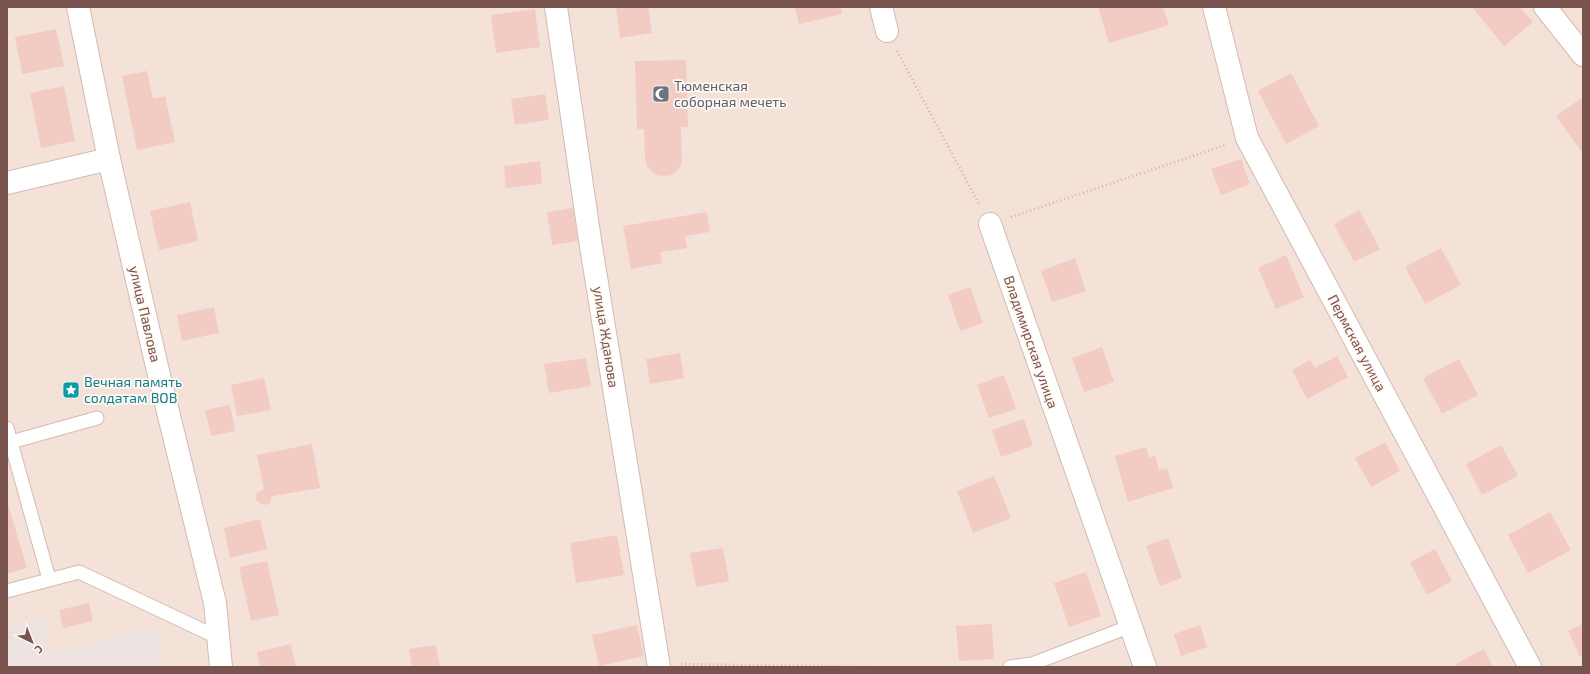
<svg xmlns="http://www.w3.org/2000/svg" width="1590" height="674" font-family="'Exo 2',sans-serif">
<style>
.residential{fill:#f4e2d9}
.industrial{fill:#ece3e0}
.building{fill:#f2cbc3}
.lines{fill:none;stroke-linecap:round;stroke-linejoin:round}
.lane-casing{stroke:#d2bab3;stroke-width:15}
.street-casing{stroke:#d2bab3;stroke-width:24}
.secondary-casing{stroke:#d5b9b0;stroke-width:24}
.path{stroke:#d8aea5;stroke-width:2.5;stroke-dasharray:1 3;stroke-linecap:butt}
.lane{stroke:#fff;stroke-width:13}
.street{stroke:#fff;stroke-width:22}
.secondary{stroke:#fff;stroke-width:22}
.labels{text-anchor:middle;stroke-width:3.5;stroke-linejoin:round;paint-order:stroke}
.worship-label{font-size:14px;fill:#5b616d;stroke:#fff7f2;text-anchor:start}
.street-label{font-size:14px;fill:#79534d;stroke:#fff7f2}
.culture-label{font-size:14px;fill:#0d838f;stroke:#fff7f2;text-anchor:start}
</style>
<rect width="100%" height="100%" fill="#fdf2eb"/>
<rect class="residential" x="7" y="7" width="1576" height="660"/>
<path class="industrial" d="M43,618L53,654L154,627L164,667H7V628Z"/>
<g class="building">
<path d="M616,7H648L652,33L620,38Z"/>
<path d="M795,7H841L842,14L799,24Z"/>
<path d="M1098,7H1163L1169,25L1109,43Z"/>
<path d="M1472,7H1520L1533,22L1504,46Z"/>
<path d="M535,9L540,47L496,53L491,15Z"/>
<path d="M56,29L64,66L22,74L15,37Z"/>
<path d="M686,60L688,127H681L682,163L678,170L672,175L665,176L657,175L651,171L647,166L645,158L644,129H637L635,61Z"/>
<path d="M147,71L153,99L165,96L175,142L137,150L122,76Z"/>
<path d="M1291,73L1319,126L1286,144L1258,91Z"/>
<path d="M64,86L75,141L41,148L30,93Z"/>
<path d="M545,94L549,120L515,125L511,99Z"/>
<path d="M1583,97V154L1556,116Z"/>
<path d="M1241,159L1250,184L1221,195L1211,169Z"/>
<path d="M540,161L542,184L506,188L504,166Z"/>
<path d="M190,202L198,241L159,250L150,211Z"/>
<path d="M573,208L578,241L552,245L547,212Z"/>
<path d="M1359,210L1380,249L1354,262L1334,224Z"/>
<path d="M707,212L710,232L685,236L687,248L660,252L662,263L631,269L623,226Z"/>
<path d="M1441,248L1461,285L1425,304L1405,267Z"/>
<path d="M1286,255L1304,297L1276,309L1258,268Z"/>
<path d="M1075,258L1086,291L1052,302L1041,271Z"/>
<path d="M970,287L983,323L960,331L948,295Z"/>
<path d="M214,307L219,333L182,341L177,315Z"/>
<path d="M1102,347L1114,382L1084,392L1072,358Z"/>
<path d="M680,353L684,378L650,384L646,359Z"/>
<path d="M1337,356L1348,377L1307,399L1292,370L1310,360L1315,368Z"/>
<path d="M586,358L591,386L549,393L544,364Z"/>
<path d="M1459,359L1478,395L1442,414L1423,378Z"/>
<path d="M1004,375L1016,409L989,418L977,385Z"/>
<path d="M264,378L271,410L237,416L231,385Z"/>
<path d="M230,405L235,431L211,436L205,410Z"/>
<path d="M1024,419L1033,446L1001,457L992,430Z"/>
<path d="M1385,442L1400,471L1371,487L1355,458Z"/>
<path d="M312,444L320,488L272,496L270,503L266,505L259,503L256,500V495L258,492L264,489L257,455Z"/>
<path d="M1501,445L1518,476L1482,495L1466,464Z"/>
<path d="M1146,447L1149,458L1155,456L1159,470L1167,468L1173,488L1128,502L1115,456Z"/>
<path d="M994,476L1011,518L973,533L957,491Z"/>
<path d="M7,501L27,568L7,574Z"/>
<path d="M1550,512L1571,550L1528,573L1508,535Z"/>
<path d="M260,519L267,549L230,558L224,528Z"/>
<path d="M617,535L624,575L576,583L570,543Z"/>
<path d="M1168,538L1182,578L1160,586L1146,546Z"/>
<path d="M723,548L729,581L696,587L690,553Z"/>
<path d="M1435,549L1452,581L1427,595L1410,562Z"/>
<path d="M267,561L279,615L251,621L239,567Z"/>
<path d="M1086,572L1101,616L1069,627L1054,583Z"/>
<path d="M89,603L93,621L63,628L59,610Z"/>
<path d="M992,624L994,659L959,661L956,626Z"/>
<path d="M1583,624V656L1580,657L1568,631Z"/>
<path d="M637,625L644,656L599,666L592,635Z"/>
<path d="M1200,625L1207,647L1181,656L1174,634Z"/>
<path d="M291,644L296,667H260L257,652Z"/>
<path d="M436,645L440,667H412L409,649Z"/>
<path d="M1484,649L1493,667H1457L1456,664Z"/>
</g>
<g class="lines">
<g class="lane-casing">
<g id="lane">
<path d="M7,428L49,579"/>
<path d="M11,442L97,418"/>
<path d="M7,591L79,572L219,638"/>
<path d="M1010,667L1032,664L1131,626"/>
</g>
</g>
<g class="street-casing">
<g id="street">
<path d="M78,7L109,159L158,371L215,603L221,667"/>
<path d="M556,7L590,240L659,667"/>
<path d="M881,7L887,31"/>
<path d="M1214,7L1247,138L1530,667"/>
<path d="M7,183L109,159"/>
<path d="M990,224L1145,667"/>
</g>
</g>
<g class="secondary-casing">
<path id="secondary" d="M1545,7L1583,55"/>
</g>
<g class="path">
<path d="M897,51L979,204"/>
<path d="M1011,217L1226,145"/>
<path d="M681,664L879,667"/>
</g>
<use href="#lane" class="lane"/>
<use href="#street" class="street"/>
<use href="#secondary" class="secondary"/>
</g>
<defs>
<g id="mosque-square" transform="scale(0.9)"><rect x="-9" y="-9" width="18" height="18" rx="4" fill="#6b7280" stroke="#fff7f2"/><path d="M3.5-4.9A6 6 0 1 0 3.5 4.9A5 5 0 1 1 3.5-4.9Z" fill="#fff"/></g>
<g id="sight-square" transform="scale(0.9)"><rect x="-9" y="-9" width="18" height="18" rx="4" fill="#0f9aa8" stroke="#fff7f2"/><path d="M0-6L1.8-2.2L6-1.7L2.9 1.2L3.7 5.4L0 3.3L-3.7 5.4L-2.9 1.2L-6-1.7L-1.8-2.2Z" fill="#fff"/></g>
</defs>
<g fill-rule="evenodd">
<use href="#mosque-square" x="661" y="94"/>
<use href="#sight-square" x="71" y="390"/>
</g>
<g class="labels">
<g class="worship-label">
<text x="674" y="91">Тюменская<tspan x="674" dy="16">соборная мечеть</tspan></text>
</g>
<g class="street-label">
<text transform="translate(145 314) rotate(77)" y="5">улица Павлова</text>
<text transform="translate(606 337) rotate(81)" y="5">улица Жданова</text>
<text transform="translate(1031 342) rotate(71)" y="5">Владимирская улица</text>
<text transform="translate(1357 343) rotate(62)" y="5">Пермская улица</text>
</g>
<g class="culture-label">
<text x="84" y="387">Вечная память<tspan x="84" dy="16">солдатам ВОВ</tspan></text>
</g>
</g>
<rect width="1590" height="674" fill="none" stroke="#79534d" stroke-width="16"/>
<g transform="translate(32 642) rotate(137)" stroke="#fff7f2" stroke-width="3" paint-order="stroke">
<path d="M0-3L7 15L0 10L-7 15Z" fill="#79534d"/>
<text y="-6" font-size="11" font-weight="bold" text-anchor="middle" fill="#79534d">С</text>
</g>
</svg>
